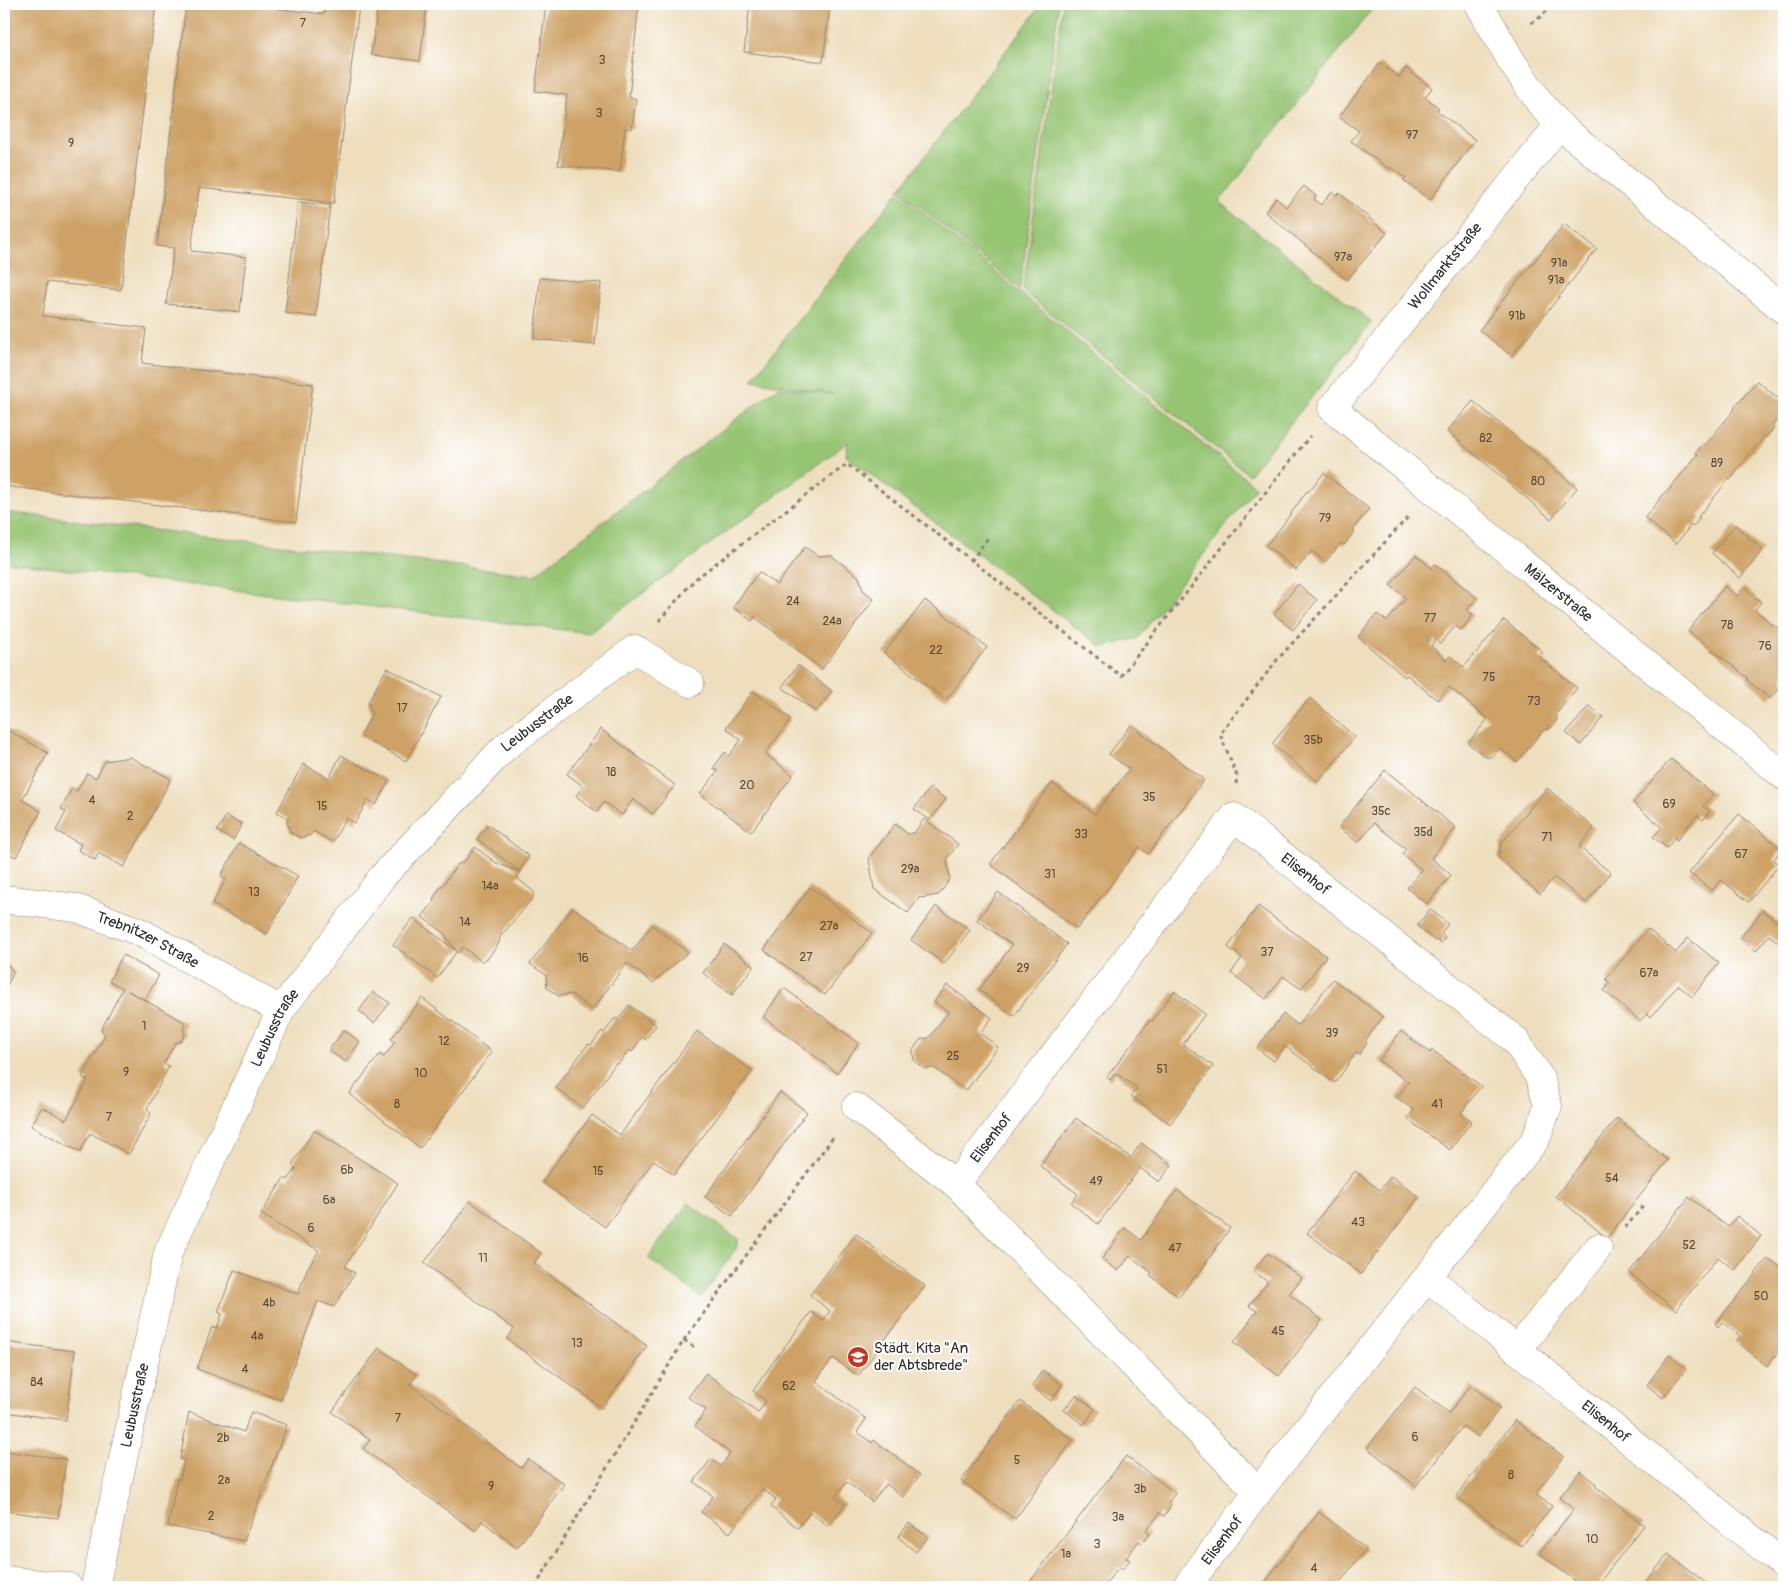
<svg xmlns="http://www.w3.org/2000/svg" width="1788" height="1591" font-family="Pangolin,sans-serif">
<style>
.green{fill:#95c472;stroke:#60784e}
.building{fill:#cea266}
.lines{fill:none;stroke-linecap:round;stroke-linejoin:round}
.minor-casing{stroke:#8c8474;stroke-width:29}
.path{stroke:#8c8474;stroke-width:3;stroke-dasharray:4 4;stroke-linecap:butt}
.minor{stroke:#fff;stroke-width:28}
.labels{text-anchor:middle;stroke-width:4;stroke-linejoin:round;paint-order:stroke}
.number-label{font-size:12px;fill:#54493a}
.street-label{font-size:15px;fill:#2b2b2b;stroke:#fff}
.poi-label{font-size:15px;fill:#2b2b2b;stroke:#fff;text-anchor:start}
</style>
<rect width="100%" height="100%" fill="#fff"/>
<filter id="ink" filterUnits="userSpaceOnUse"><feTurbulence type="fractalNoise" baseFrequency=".02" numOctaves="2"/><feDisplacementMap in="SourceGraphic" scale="10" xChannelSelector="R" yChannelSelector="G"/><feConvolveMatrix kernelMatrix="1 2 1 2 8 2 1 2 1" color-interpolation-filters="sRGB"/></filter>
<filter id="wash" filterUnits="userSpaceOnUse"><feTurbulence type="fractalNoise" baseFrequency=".0096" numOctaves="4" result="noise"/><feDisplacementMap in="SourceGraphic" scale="20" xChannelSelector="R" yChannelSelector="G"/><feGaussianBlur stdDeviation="1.12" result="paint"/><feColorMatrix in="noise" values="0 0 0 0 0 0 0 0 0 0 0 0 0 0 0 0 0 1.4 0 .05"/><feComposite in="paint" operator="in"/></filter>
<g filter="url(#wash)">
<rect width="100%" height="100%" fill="#eedebd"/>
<g class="green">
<path d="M1042,4H1059L1020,289L899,190Z"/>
<path d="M1063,4H1376L1219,202L1372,322L1249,475L1023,291Z"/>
<path d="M898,192L1256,487L1138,638L1102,647L846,456L848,442L589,633L4,562V512L534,575L778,387L833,394L752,380Z"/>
<path d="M688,1203L738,1239L736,1249L701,1297L648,1258Z"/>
</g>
<g id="blocks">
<g class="building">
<path d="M4,4H156L121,290L47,282L43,316L146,328L142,363L313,384L296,522L4,486Z"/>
<path d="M186,4H280L279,9L324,14L326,4L359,6L334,203L199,188L191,251L246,257L240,312L166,304L174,248L157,246Z"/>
<path d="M378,4H427L420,61L371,55Z"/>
<path d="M546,4H639L629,97L636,99L632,129L625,128L620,172L558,165L567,95L535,91Z"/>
<path d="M750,4H830L823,62L744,52Z"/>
<path d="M1380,63L1399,77L1406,68L1432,88L1425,97L1439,108L1436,110L1475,140L1430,200L1403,180L1406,178L1390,167L1389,169L1351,141L1359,131L1339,117Z"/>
<path d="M1304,186L1316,196L1314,199L1321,205L1332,192L1337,195L1339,193L1387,233L1347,280L1265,212L1276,198L1286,207Z"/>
<path d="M298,202L330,205L316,317L285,313Z"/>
<path d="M1564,224L1597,249L1512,356L1479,330Z"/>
<path d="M540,278L601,283L595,345L534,339Z"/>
<path d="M1757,381L1784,403V411L1772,426L1774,428L1766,437L1765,436L1735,472L1736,473L1730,480L1729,479L1698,517L1700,518L1693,527L1691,525L1676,544L1645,518L1666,491L1667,492L1698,454L1696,453L1703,444L1705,445L1735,409L1734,408Z"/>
<path d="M1473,401L1577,488L1551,519L1447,431Z"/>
<path d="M1324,473L1369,509L1353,529L1355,531L1344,545L1341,543L1325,562L1312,551L1296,570L1266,545L1282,526L1307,491L1308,492Z"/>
<path d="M1735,525L1763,550L1740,578L1712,553Z"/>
<path d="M805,547L818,556L831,555L859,577L863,590L874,599L822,669L755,617L752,621L733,607L759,572L777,585Z"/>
<path d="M1416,555L1432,568L1435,564L1477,598L1467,610L1473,615L1461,630L1455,626L1440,644L1435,640L1431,646L1446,660L1450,656L1464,667L1504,620L1543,652L1539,657L1577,688L1556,714L1557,720L1549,729L1543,730L1517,762L1500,748L1492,757H1486L1468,743L1488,719L1449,687L1437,700L1407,675L1405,677L1358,637L1377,614L1387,621L1406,598L1390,585Z"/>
<path d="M1298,584L1317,600L1293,630L1274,614Z"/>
<path d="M1725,586L1737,596L1744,587L1761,602L1755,610L1777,628L1784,619V686L1782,684L1770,699L1747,680L1748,678L1688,631Z"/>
<path d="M925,600L987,647L946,700L884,653Z"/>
<path d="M798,665L832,691L816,712L782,687Z"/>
<path d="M387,668L441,697L406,761L360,736L372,714L368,702Z"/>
<path d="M753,691L791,719L765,754L793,775L751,832L700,794L718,771L713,768L725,752L729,756L741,740L726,728Z"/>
<path d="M1310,698L1355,737L1318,782L1272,744Z"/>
<path d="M1589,706L1603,717L1581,745L1566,733Z"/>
<path d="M1131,725L1204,780L1148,854L1139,847L1077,929L990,864L1052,783L1095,814L1129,769L1109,754Z"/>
<path d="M4,728L48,753L22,800L41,811L16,857L4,851Z"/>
<path d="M601,729L675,785L653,814L633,799L622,815L604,802L597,812L576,796L583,786L567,774Z"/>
<path d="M341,755L389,781L376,805L368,799L355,823L346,818L333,842L313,831L311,835L301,838L290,832L287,822L289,819L277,812L303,764L329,778Z"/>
<path d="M130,757L171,779L124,867L98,853L95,860L78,850L81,844L56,831L66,812L61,809L72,788L77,791L87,773L96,778L105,761Z"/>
<path d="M1671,759L1713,794L1703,806L1710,811L1703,820L1697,815L1677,840L1675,837L1667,848L1653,837L1662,827L1633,803Z"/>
<path d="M1385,770L1456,828L1431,858L1451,875L1427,904L1407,888L1422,870L1402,854L1406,849L1374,823L1358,843L1339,827Z"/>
<path d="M930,788L946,799L930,820L914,809Z"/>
<path d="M1547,788L1594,828L1579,847L1611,873L1586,903L1554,877L1540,894L1498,858L1501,846L1500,845Z"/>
<path d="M1739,814L1782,849L1773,860L1779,865L1749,902L1721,880L1712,891L1689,873Z"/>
<path d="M226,816L242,824L233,840L217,831Z"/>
<path d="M924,819L958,844L947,859L950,879L939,895L919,898L908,913L874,889L869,858L895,824L908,834L914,833Z"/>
<path d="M488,825L529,856L519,871L477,839Z"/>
<path d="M239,843L298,876L267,934L212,904L226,879L221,876Z"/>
<path d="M475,847L496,863L521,872L517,878L534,892L533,898L500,937L499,943L488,958L481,961L463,947L458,953L443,932L422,917L433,903L434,897L458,864L465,861Z"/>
<path d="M810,887L872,933L825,995L764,950Z"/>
<path d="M998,892L1067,944L1014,1016L979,990L1012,945L977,920Z"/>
<path d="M936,906L970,930L944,964L911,940Z"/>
<path d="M1258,906L1326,956L1301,989L1283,976L1266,999L1231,973L1242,958L1228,947Z"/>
<path d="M573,907L632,951L652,925L688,952L653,983L627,963L592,1010L571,994L559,996L547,988L546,975L530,964Z"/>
<path d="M1430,909L1448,924L1441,933L1445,937L1441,943L1436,940L1435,941L1417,926Z"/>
<path d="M1763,910L1777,922L1784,913V947L1769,935L1756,951L1740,938Z"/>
<path d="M413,918L457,951L437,978L393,945Z"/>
<path d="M1648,929L1676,953L1688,938L1719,963L1692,997L1678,985L1651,1017L1647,1013L1640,1021L1604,991L1610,983L1606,979Z"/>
<path d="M724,944L754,966L732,995L703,973Z"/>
<path d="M123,955L159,975L145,1000L128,991L186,1023L183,1029L185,1034L181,1041L175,1043L164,1063L169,1066L147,1109L151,1114L129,1154L90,1133L80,1152L31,1126L42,1107L66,1120L88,1080L82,1077L105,1035L101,1030L123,988L109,981Z"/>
<path d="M4,960L14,972L4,991Z"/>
<path d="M1333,979L1383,1017L1365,1041L1367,1043L1359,1055L1356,1053L1335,1083L1285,1046L1274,1061L1257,1048L1283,1014L1298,1025Z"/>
<path d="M947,985L992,1018L980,1033L998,1047L966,1091L934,1068L925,1069L914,1061L913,1050L921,1039L929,1038L948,1012L934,1002Z"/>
<path d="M784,988L859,1043L837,1073L763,1017Z"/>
<path d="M1174,991L1205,1014L1183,1044L1213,1066L1170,1124L1131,1096L1137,1088L1115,1073L1110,1080L1107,1077L1150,1020L1152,1021Z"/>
<path d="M373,992L390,1003L374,1023L359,1011Z"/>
<path d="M422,998L492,1052L420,1148L349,1094L380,1054L384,1057L395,1042L391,1039Z"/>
<path d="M629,1005L656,1025L645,1040L642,1037L632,1052L629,1050L618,1065L616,1063L583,1108L556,1088L588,1044L591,1045L602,1031L604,1033L615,1018L618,1020Z"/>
<path d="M344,1030L360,1042L345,1062L329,1050Z"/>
<path d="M697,1031L752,1071L674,1175L654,1160L605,1227L542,1182L592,1115L620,1135Z"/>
<path d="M1401,1031L1430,1053L1432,1050L1481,1086L1461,1113L1472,1121L1450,1150L1407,1119L1414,1110L1397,1098L1408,1082L1379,1061Z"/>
<path d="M780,1092L807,1112L732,1216L705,1197Z"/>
<path d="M1076,1118L1131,1158L1141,1143L1172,1165L1159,1182L1140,1168L1098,1224L1071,1203L1078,1194L1040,1166Z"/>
<path d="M1617,1118L1668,1160L1607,1238L1556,1196Z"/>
<path d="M314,1130L398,1183L345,1267L355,1273L334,1307L318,1301L281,1400L197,1369L212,1327L217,1328L222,1314L218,1312L234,1270L298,1294L307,1269L319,1251L261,1214L284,1178L288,1180L296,1168L292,1165Z"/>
<path d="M1355,1171L1380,1190L1391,1176L1419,1197L1361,1274L1307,1233Z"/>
<path d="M1177,1190L1230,1228L1197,1276H1195L1179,1297L1150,1275L1152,1273L1130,1256L1118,1271L1102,1259L1125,1228L1141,1240Z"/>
<path d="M1689,1197L1728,1227L1737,1216L1761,1236L1735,1270L1718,1257L1676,1310L1629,1273Z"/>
<path d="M470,1201L541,1253L534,1263L647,1346L602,1408L507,1339L514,1329L424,1263Z"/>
<path d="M856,1234L925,1286L858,1376L833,1358L816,1381L866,1419L857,1432L872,1443L874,1440L920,1475L903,1497L886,1484L872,1502L847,1482L835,1497L845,1504L828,1526L810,1512L798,1528L771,1507L776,1499L762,1489L730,1533L701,1512L713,1496L694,1482L711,1459L721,1466L730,1453L695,1426L706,1410L688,1397L706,1373L758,1412L766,1401L753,1391L776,1358L811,1312L823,1321L830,1311L810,1295Z"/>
<path d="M1267,1253L1302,1278L1289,1294L1322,1320L1279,1376L1234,1342L1257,1311L1249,1306L1268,1282L1253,1271Z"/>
<path d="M1768,1258L1784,1270V1344L1767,1366L1736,1341L1740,1336L1722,1322L1718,1327L1715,1324Z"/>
<path d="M4,1342L75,1351L66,1420L4,1412Z"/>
<path d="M379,1348L417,1375L410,1384L521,1468L528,1459L564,1484L517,1548L482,1521L475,1531L363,1449L370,1440L332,1412Z"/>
<path d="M1669,1355L1686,1369L1663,1398L1647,1385Z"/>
<path d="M1043,1370L1062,1385L1051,1401L1032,1386Z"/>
<path d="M1471,1385L1500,1408L1478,1437L1463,1426L1416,1486L1367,1448L1415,1387L1449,1413Z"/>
<path d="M1076,1395L1095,1409L1084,1425L1064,1410Z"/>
<path d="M1020,1401L1073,1440L1015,1519L961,1481Z"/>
<path d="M189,1412L244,1432L251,1412L287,1425L244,1541L168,1526L177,1479L180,1480L184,1460L180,1459Z"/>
<path d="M1515,1420L1564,1457L1535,1494L1552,1506L1522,1546L1456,1496Z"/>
<path d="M4,1451L66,1459L58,1518L4,1511Z"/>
<path d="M1126,1456L1175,1493L1168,1503L1171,1506L1164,1516L1160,1513L1146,1531L1150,1534L1142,1543L1139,1541L1126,1558L1130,1560L1122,1570L1119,1567L1103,1587H1026Z"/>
<path d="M1580,1471L1596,1484L1595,1486L1644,1525L1596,1587H1583L1539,1553L1574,1509L1559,1498Z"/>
<path d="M1319,1512L1366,1549L1336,1587H1261Z"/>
<path d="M909,1523L928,1537L916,1552L898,1537Z"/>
<path d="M1668,1554L1693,1573L1711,1587H1642Z"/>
</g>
</g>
</g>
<g filter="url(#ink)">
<use href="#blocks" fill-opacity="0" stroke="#8c8474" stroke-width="1"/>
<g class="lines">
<g class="minor-casing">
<g id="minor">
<path d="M1479,4L1512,62L1540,103L1559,125L1784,310"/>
<path id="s1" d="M1559,125L1332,408L1784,776"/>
<path id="s2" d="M4,899L76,908L140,932L281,1010"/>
<path d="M856,1107L956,1184L1258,1492"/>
<path id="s3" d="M956,1184L1234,817L1515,1040L1540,1078L1548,1106L1536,1139L1258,1492L1186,1587"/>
<path id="s4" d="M1427,1277L1784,1565"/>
<path d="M1517,1350L1598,1248"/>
<path d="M4,1580L68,1587"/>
<path id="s5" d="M95,1587L168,1253L281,1010L383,876L505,747L635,649L690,683"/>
</g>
</g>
<g class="path">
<path d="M1531,23L1542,16L1553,4"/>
<path d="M971,561L988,538"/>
<path d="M659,621L694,580L847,464L1121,676L1310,436"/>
<path d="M1236,784L1237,776L1220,734L1277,660L1409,516"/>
<path d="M1625,1228L1644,1205"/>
<path d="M684,1340L694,1347"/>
<path d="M535,1587L684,1340L834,1136"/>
</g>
<use href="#minor" class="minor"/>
</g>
</g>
<defs>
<g id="school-disc" transform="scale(1.125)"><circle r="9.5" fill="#c8321e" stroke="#fff"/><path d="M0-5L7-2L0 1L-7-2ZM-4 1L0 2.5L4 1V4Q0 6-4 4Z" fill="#fff"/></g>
</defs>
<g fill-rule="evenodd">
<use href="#school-disc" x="858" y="1357"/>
</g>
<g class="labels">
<g class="number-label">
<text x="303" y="27">7</text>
<text x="602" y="64">3</text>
<text x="599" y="117">3</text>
<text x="1412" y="139">97</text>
<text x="71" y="147">9</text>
<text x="1343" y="261">97a</text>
<text x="1559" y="267">91a</text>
<text x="1556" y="284">91a</text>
<text x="1517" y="320">91b</text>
<text x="1486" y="442">82</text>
<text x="1717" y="467">89</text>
<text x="1538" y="485">80</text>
<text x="1325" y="522">79</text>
<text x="793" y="605">24</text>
<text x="1430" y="622">77</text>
<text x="832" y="625">24a</text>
<text x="1727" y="629">78</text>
<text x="1765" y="650">76</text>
<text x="936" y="654">22</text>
<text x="1489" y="681">75</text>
<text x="1534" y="705">73</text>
<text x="402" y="712">17</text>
<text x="1313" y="744">35b</text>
<text x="611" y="776">18</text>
<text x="747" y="789">20</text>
<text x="1149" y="801">35</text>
<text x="92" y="804">4</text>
<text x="1669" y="808">69</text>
<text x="322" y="810">15</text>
<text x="1381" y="815">35c</text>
<text x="130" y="820">2</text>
<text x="1423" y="836">35d</text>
<text x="1081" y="838">33</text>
<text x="1547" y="841">71</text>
<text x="1741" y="858">67</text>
<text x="910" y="873">29a</text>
<text x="1050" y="878">31</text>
<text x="490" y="890">14a</text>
<text x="254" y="896">13</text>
<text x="465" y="926">14</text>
<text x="829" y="930">27a</text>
<text x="1267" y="956">37</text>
<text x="806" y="961">27</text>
<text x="583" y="962">16</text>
<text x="1023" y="972">29</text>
<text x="1649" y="977">67a</text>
<text x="144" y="1030">1</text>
<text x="1332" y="1037">39</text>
<text x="444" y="1045">12</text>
<text x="953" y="1060">25</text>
<text x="1162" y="1073">51</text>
<text x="126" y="1076">9</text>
<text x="421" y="1077">10</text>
<text x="397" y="1108">8</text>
<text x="1437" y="1108">41</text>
<text x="109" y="1121">7</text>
<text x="347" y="1174">6b</text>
<text x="598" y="1175">15</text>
<text x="1612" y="1182">54</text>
<text x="1096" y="1185">49</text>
<text x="329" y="1204">6a</text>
<text x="1358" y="1226">43</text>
<text x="311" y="1232">6</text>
<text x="1689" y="1249">52</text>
<text x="1175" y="1252">47</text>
<text x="483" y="1262">11</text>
<text x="1761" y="1300">50</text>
<text x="269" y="1307">4b</text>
<text x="1278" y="1335">45</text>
<text x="257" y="1340">4a</text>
<text x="577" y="1347">13</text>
<text x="245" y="1373">4</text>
<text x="37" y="1386">84</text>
<text x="789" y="1390">62</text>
<text x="398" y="1422">7</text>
<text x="1415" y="1441">6</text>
<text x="223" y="1442">2b</text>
<text x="1017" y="1464">5</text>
<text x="1511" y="1479">8</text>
<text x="224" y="1484">2a</text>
<text x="491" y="1490">9</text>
<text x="1140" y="1493">3b</text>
<text x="211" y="1520">2</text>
<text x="1118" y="1521">3a</text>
<text x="1592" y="1543">10</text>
<text x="1097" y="1548">3</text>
<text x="1066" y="1558">1a</text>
<text x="1314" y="1572">4</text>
</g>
<g class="street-label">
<text transform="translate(1445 266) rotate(-51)" y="5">Wollmarktstraße</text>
<text dy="5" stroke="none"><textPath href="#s1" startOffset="655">Mälzerstraße</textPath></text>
<text dy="5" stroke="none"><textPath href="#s5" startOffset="996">Leubusstraße</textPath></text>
<text dy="5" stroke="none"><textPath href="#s3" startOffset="552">Elisenhof</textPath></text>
<text dy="5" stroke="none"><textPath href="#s2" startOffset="151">Trebnitzer Straße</textPath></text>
<text dy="5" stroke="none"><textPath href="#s5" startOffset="591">Leubusstraße</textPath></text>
<text dy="5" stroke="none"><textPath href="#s3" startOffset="58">Elisenhof</textPath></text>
<text dy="5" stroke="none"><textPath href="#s5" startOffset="186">Leubusstraße</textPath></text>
<text dy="5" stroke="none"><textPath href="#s4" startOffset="230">Elisenhof</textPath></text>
<text transform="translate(1222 1540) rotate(-53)" y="5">Elisenhof</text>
</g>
<g class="poi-label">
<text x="874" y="1353">Städt. Kita "An<tspan x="874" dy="17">der Abtsbrede"</tspan></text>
</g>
</g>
<rect width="1788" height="1591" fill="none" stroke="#fff" stroke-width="20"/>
</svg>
